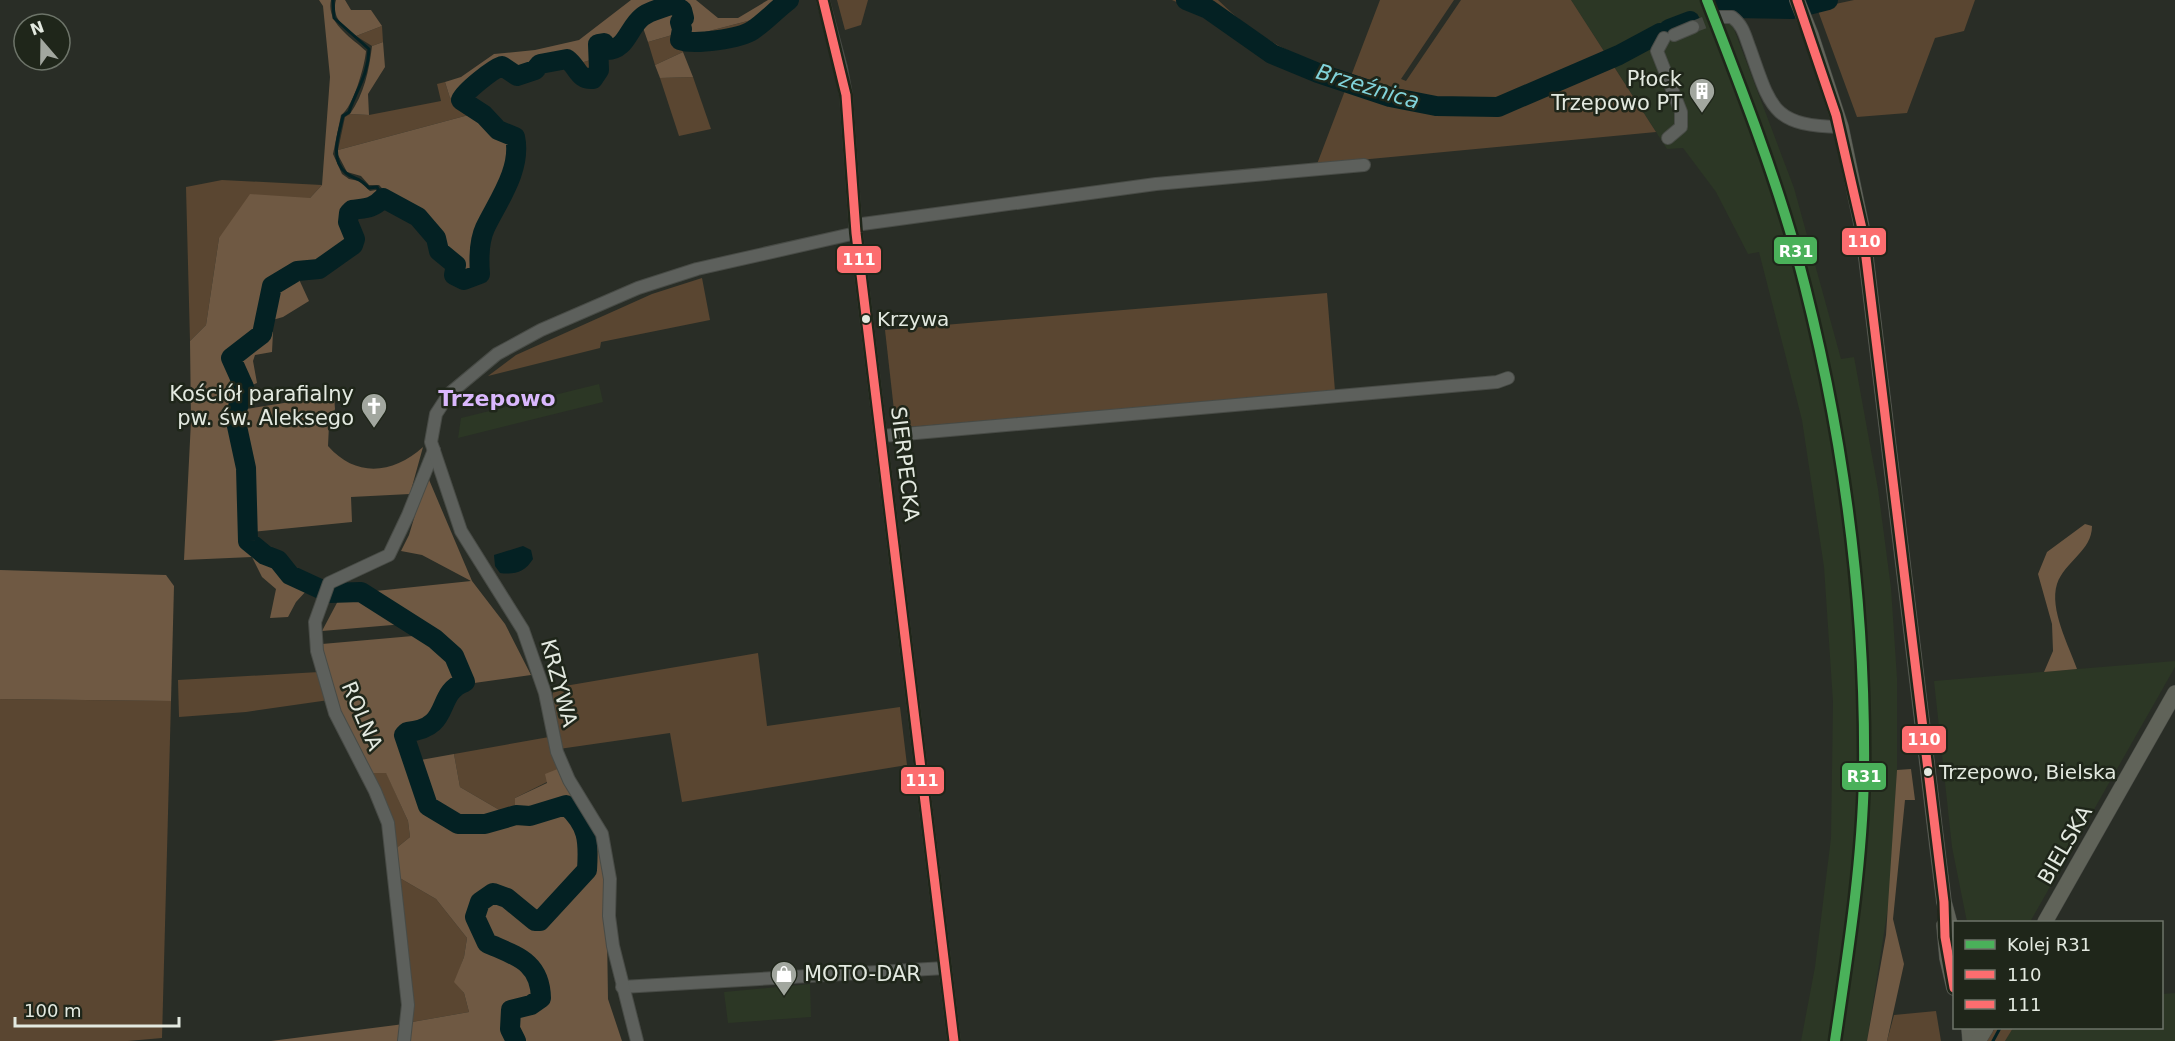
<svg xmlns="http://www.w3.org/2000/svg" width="2175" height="1041" font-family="'DejaVu Sans',sans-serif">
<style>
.built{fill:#2c3725}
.green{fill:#5a4631}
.forest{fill:#6f5943}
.water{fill:#042123}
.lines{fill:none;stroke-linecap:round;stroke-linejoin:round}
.stream{stroke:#042123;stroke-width:3}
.river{stroke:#042123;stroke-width:20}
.minor-tunnel{stroke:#454942;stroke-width:12;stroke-dasharray:12 6;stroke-linecap:butt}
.minor-casing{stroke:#484b46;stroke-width:14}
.major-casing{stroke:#484b46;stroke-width:16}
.minor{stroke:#5d605c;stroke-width:12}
.major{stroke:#606359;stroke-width:15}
.bus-1-casing{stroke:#1f261a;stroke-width:14}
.bus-2-casing{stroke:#1f261a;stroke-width:14}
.bus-1{stroke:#fc6d6f;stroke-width:9}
.bus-2{stroke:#fc6d6f;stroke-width:9}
.rail-1-casing{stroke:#1f261a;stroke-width:15}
.rail-1{stroke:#4ab15a;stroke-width:10}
.bus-dot{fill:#e3e9e0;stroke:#1f261a;stroke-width:2}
.labels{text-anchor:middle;stroke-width:5;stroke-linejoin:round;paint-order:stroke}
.bus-label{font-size:20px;fill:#e3e9e0;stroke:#1f261a;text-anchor:start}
.poi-label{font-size:21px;fill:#e3e9e0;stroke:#1f261a;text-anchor:end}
.street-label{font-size:21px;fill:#e3e9e0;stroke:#1f261a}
.water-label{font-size:22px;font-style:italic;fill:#81d3da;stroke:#1f261a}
.neighbourhood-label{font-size:22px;font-weight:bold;fill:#dab8fd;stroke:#1f261a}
.line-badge{stroke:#1f261a;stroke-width:2}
.badge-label{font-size:16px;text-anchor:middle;font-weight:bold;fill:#fff}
</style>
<rect width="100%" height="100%" fill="#292d26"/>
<g class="built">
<path d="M1571,0H1723L1794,188L1841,359L1854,357L1878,489L1891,588L1897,678V770L1889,901L1867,1041H1801L1815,967L1831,838L1833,702L1824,567L1802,420L1759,252L1748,254L1716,192L1683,148L1667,149Z"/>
<path d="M599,384L603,402L458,438L461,418Z"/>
<path d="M2175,661V667L2030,922H1967L1952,847L1934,681Z"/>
<path d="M810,984L811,1017L728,1023L724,992Z"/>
<path d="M2175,993V1041H2005L2013,1028H2162V994Z"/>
</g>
<g class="green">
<path d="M837,0H868L861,25L845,30Z"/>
<path d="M1172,0H1218C1263,44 1294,54 1351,76L1380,0H1454L1401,79L1406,81L1461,0H1571L1656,132L1317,164L1346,88L1280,63L1203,14Z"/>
<path d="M1854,0H1975L1964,31L1935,38L1907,113L1857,117L1817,8Z"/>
<path d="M763,17C741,38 711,36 682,38Z"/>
<path d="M382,26L383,42L372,46L356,36Z"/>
<path d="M679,33L676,40L683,52L655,65L648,42Z"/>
<path d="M594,59L597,70L591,77L587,78L581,74L577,64Z"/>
<path d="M693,77L711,129L679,136L660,78Z"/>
<path d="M445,82L450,98L459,96L458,103L476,113L338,150L345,117L350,114L369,115L441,101L437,84Z"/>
<path d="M222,180L322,185L310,198L219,238L206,325L190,341L186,187Z"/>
<path d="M702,278L710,320L601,342L600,348L488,376L516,355L652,294Z"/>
<path d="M1327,293L1335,391L896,428L885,330Z"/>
<path d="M758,653L767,726L900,707L907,765L682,802L670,733L559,749L552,714L553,688Z"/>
<path d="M319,672L329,700L246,712L179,717L178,680Z"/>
<path d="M0,699L171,701L162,1038L128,1041H0Z"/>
<path d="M549,737L560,768L547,782L515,798V813L508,815L460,787L454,754Z"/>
<path d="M386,772L408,821L410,837L394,850L370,773Z"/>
<path d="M398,877L436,899L467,938L464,957L455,982L464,993L469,1012L412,1022Z"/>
<path d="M1936,1011L1941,1041H1887L1894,1015Z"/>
<path d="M1995,1028H2013L2005,1041H1987Z"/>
</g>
<g class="forest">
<path d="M319,0H331C326,23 351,37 366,51C365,65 353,108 341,115L333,154L342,174L349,179L359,181L370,191L376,190L378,196L367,206L348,209L345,223L353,238L338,254L318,268L299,264L298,268L270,283L260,334L229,353L224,361L241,382L243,387L232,412L244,485L246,528L243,540L254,552L271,559L286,576L308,589L296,602L288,617L270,618L276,589L262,577L252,557L184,560L191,421L190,341L206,325L219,238L250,194L310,198L322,185L330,77L323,6Z"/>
<path d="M336,0H345L351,10H371L382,26L356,36C343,27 331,17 336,0Z"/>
<path d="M631,0H696L718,18H738L768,0H781L763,17L682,38L685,11L673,2L638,17L623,41L610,49L605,41L599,40L594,59L577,64L568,57L541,60L524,73H515L499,64C486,75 468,83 459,96L450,98L445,82L461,77L494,54L535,50L579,40Z"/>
<path d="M671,7L681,11L682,17L678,20L679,33L648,42L641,22L643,18Z"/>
<path d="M383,42L385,67L368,94L369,115L350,114C364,94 369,71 372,46Z"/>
<path d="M683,52L693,77L660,78L655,65Z"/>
<path d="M476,113L496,132L513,138L515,146L500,200L482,230L477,260L478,271L475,276L463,278L457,274L456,263L441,250L439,236L418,213L396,203L379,185H369L361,176L347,172L337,153L338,150Z"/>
<path d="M297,275L309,301L283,317L269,321L275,286Z"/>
<path d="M267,329L273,332L272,352L255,355L253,361L257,383L247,387L234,359L242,349L265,336Z"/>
<path d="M334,395L335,409L329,425L328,446C356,478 393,474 423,447L410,494L351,497L352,522L252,532C246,511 257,487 253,465C249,446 236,431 240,410Z"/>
<path d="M427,475L472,581L505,624L531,675L467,684L455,654L433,634L366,592L471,581L422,555L401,551L409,535Z"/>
<path d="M2085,524L2092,526C2092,551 2065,561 2057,584C2049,609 2069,646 2077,669L2044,672L2053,651L2052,624L2038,574L2047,552Z"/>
<path d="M0,570L166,575L174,586L171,701L0,699Z"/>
<path d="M350,595H358L374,608L379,607L404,624L322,631L339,599Z"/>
<path d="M424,635L453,658L461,682C441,688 445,709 431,722C423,730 410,727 402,734L407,743L408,763L419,786L426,809L438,820L457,826L485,827L516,818L531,819L565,809C588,827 584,843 584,870L539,919H535L511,896L493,891L480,900L473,916L481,938L488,946L514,955L535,975L539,998L509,1009V1031L513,1041H410L412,1022L469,1012L464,993L454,982L464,957L467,938L436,899L398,877L394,850L410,837L408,821L386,773H370C351,731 327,690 322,644Z"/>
<path d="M454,754L460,787L508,815L484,821H461L436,810L428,802L415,761Z"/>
<path d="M560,768L598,832L606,869L608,999L622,1041H518L512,1029L513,1011C533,1007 552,1001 541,976C531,954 488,944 484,937C483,935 484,931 483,928C480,913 479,907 492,896L498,897L534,923L541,924L590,869C598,844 584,818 566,800L541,810L515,813V798L547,783L545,774Z"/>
<path d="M1911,769L1915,800H1905L1893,919L1904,964L1887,1041H1867L1886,935L1897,770Z"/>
<path d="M404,1024L402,1041H271Z"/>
</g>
<path class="water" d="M523,546L531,550L533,559C525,572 514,575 500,573L495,566L494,555Z"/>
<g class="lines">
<g class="stream">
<path d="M333,0L334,18L369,49C368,76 357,88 349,112L343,116C339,134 329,159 346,173C354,180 358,176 369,188L377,187L383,198"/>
<path d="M1993,1041L2000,1028"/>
</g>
<g class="river">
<path d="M1186,0L1208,9L1272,54L1318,73L1390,97L1436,106L1498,107L1619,55L1660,33"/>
<path d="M1716,10L1732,8L1792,9L1828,0"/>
<path d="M1669,29L1690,21"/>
<path d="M516,1041L510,1029L511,1010L531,1005L541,998C540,961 516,956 487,943L475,917L480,902L493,893L507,898L535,921H540L587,870C589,840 588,825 566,805L530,816L516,815L485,824H458L428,806L404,735L407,732C453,728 434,693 465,682L454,656L435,639L361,592L329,593L290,575L278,560L265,555L248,541L246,468L235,417L244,387L231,358L262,334L272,286L297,271L319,269L353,245L355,239L348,222L349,213L352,210C365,208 373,209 383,198L418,217L436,238L439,251L456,265L454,275L464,280L480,274C479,261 479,241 485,228C498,201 522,169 515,137L498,130L484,115L461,100C465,91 493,69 502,66L517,76L535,70L540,64L567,59C578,67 578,80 593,79L599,70L598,44L604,43L606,50C626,51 628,28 642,17C650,10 662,9 672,4L682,10L684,18L680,22L682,29L680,40C694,45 740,39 753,30C765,22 777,9 789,0"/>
</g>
<path class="minor-tunnel" d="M1693,27L1719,17"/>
<g class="minor-casing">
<g id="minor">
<path d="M823,0L841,68L846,95L856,233L954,1041"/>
<path d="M1719,17H1732C1743,25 1745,36 1750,49C1771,108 1772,126 1841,127"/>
<path d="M1674,35L1693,27"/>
<path d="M1664,38L1657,51L1681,112V127L1668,138"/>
<path d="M855,225L1156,184L1364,165"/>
<path d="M882,436L1497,382L1508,378"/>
<path d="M622,987L945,968"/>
<path d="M404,1041L408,1005L388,823L375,791L335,713L317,651L315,622L329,583L389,555L408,515L434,450"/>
<path d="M637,1041L613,946L609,916L610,879L602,834L569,780L557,752L545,693L523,630L461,531L431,442L436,414L449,394L497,354L541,330L638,288L697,269L856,233"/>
</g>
</g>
<g class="major-casing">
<g id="major">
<path d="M1797,0L1811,35L1841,127L1863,233L1939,862L1944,902L1954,939"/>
<path d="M2045,922L2175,693"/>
<path d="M1944,925L1947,958L1954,988"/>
<path d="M1969,1028L1970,1041"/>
<path d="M1978,1041L1986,1028"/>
</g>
</g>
<use href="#minor" class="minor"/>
<use href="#major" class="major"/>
<g class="bus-1-casing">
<path id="bus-1" d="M1797,0L1836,115L1863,233L1944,902L1945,937L1954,988"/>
</g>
<g class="bus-2-casing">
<path id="bus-2" d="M823,0L846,95L856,233L954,1041"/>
</g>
<use href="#bus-1" class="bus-1"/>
<use href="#bus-2" class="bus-2"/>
<g class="rail-1-casing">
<path id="rail-1" d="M1707,0C1739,83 1772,166 1796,252C1842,423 1866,599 1864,775C1862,865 1848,953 1835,1041"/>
</g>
<use href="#rail-1" class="rail-1"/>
</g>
<defs>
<g id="building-pin" transform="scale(1.35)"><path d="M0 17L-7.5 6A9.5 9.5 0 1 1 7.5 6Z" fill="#a2a79f" stroke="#1f261a"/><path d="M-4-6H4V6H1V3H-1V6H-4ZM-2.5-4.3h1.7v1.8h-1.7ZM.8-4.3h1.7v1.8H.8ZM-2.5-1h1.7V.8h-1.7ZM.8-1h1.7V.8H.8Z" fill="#fff"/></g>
<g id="church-pin" transform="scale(1.35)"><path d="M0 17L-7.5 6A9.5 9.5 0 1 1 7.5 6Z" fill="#a2a79f" stroke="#1f261a"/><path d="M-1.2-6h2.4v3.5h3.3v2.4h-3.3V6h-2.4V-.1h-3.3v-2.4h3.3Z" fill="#fff"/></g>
<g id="shop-pin" transform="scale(1.35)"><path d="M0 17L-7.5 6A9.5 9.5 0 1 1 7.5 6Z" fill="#a2a79f" stroke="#1f261a"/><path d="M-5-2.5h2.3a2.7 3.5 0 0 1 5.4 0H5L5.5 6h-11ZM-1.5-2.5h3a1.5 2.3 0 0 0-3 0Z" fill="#fff"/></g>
</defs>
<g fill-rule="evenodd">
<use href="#building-pin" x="1702" y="91"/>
<use href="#church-pin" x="374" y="406"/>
<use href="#shop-pin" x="784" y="974"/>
</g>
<g class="bus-dot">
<circle cx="866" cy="319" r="5"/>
<circle cx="1928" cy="772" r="5"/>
</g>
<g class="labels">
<g class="bus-label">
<text x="877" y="326">Krzywa</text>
<text x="1939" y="779">Trzepowo, Bielska</text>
</g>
<g class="poi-label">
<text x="1682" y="86">Płock<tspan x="1682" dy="24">Trzepowo PT</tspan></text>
<text x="354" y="401">Kościół parafialny<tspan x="354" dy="24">pw. św. Aleksego</tspan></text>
<text x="804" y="981" text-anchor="start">MOTO-DAR</text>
</g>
<g class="street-label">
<text transform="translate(905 464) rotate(83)" y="7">SIERPECKA</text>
<text transform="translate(559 683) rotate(75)" y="7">KRZYWA</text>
<text transform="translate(362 716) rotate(67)" y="7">ROLNA</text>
<text transform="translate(2065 845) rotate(-60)" y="7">BIELSKA</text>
</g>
<g class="water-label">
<text transform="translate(1368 86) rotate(17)" y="8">Brzeźnica</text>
</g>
<g class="neighbourhood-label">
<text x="497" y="406">Trzepowo</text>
</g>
</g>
<g class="line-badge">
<rect x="1841" y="227" width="46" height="29" rx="6" fill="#fc6d6f"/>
<rect x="1773" y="236" width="45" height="29" rx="6" fill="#4ab15a"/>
<rect x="836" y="245" width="46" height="29" rx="6" fill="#fc6d6f"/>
<rect x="1901" y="725" width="46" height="29" rx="6" fill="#fc6d6f"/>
<rect x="1841" y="762" width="46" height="29" rx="6" fill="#4ab15a"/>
<rect x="900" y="766" width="45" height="29" rx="6" fill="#fc6d6f"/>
</g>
<g class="badge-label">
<text x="1864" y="247">110</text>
<text x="1796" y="257">R31</text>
<text x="859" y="265">111</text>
<text x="1924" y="745">110</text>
<text x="1864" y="782">R31</text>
<text x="922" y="786">111</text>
</g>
<rect x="1953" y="921" width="210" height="108" fill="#1f261a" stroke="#6d7469" stroke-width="1.5"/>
<rect x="1965" y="940" width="30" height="9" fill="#4ab15a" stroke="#6d7469" stroke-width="1.5"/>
<text x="2007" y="951" font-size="18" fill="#e3e9e0">Kolej R31</text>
<rect x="1965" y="970" width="30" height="9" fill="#fc6d6f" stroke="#6d7469" stroke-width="1.5"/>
<text x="2007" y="981" font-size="18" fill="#e3e9e0">110</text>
<rect x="1965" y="1000" width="30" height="9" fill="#fc6d6f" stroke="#6d7469" stroke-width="1.5"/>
<text x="2007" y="1011" font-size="18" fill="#e3e9e0">111</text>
<g transform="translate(42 42) rotate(340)"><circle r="28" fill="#1f261a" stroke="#6d7469" stroke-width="1.5"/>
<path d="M0-4.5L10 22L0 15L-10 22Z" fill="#a2a79f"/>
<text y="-9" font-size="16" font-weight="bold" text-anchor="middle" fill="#e3e9e0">N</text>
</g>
<path d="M15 1017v9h164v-9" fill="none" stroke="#e3e9e0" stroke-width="3"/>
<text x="24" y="1017" font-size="18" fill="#e3e9e0" stroke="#1f261a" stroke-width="4.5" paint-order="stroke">100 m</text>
</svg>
